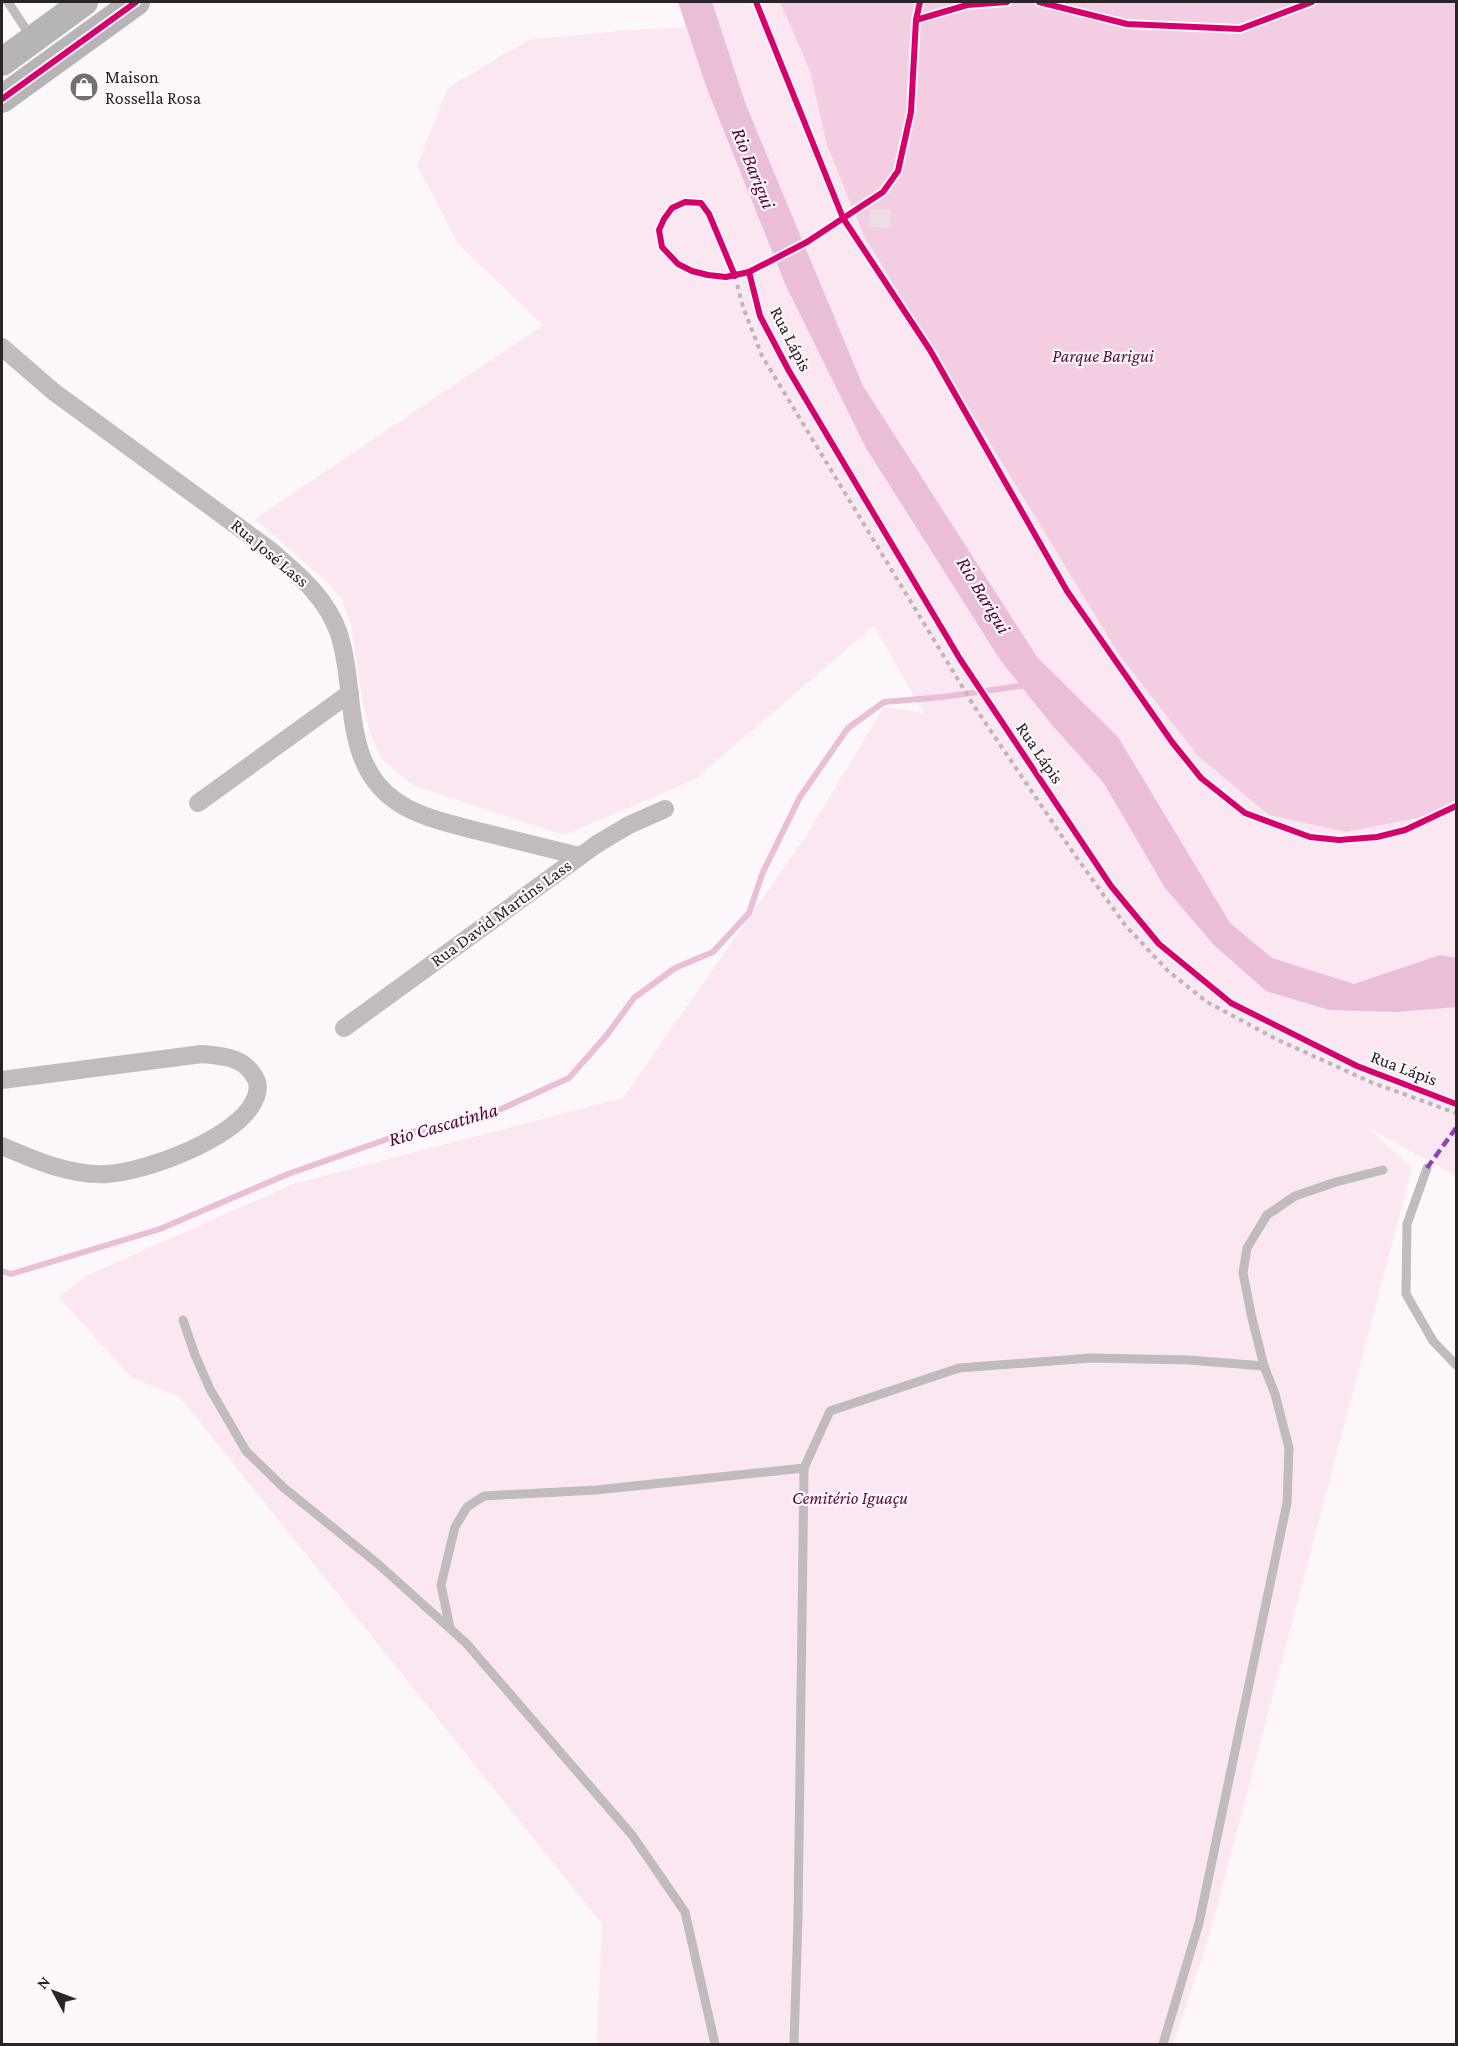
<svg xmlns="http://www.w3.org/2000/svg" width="1458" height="2046" font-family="'Crimson Pro',serif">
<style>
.green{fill:#fbe7f2}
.forest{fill:#f3cee2}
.water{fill:#eabed6}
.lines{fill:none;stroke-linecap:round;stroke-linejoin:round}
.stream{stroke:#eabed6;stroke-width:6}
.building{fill:#ebdfe6}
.path{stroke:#bbb7b9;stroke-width:4;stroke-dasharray:4.5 4.5;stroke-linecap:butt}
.service{stroke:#bfbbbe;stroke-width:9}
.minor{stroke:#bfbbbe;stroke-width:18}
.primary{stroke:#b7b4b6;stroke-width:28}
.quiet{stroke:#8e44ad;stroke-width:4.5;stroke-dasharray:9 4.5;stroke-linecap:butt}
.cycleway-casing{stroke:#fdf6fa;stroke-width:10}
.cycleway{stroke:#d6006c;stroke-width:6}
.labels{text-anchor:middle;stroke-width:4.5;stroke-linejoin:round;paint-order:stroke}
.poi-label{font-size:18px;fill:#2a2427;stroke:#fdf6fa;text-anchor:start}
.street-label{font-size:18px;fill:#2a2427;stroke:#fdf6fa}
.park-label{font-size:18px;font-style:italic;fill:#560d3e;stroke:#fdf6fa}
.water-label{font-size:20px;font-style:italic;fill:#4f0538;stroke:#fdf6fa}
</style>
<rect width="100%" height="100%" fill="#fcf7fa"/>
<path class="green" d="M699,2H1456V1176L1367,1127L1412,1168L1209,1937L1173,2044H597L602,1924L180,1397L131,1377L59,1297L86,1276L293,1184L623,1098L804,839L884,707L924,713L874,626L694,780L564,835L412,785L382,759L370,733L363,704L351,625L342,600L328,583L255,519L543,325L458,244L417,165L448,88L528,40L630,30L706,26Z"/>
<path class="forest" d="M780,2H1456V800L1428,816L1346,832L1269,815L1198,756L1120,656L864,236L827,145L810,71Z"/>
<path class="water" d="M678,2H712L746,105L863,386L1037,657L1118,737L1230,923L1272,958L1354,984L1440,955L1456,958V1007L1397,1012L1329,1010L1266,991L1214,945L1165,888L1103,782L1052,725L1001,661L866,448L786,286L706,86Z"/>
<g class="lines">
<path class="stream" d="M2,1271L11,1274L160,1229L288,1174L396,1136L488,1115L569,1078L606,1036L634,998L675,968L713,952L749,913L763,872L800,797L848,728L884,702L943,697L1027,685"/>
</g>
<path class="building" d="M870,209H891L890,228L869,227Z"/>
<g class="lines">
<path class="path" d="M735,276L743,307L762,356L974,706L1072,851L1125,925L1168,971L1207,1002L1278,1040L1373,1083L1456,1113"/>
<g class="service">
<path d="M8,2L31,37"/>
<path d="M1427,1168L1407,1224L1406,1294L1433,1341L1456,1365"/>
<path d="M183,1320L195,1355L210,1389L246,1451L284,1488L378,1564L466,1643L632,1835L685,1912L715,2044"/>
<path d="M450,1628L441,1585L455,1527L467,1507L484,1496L596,1490L804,1468"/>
<path d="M794,2044L798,1918L804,1468L830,1411L959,1368L1091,1358L1189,1360L1264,1366"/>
<path d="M1163,2044L1199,1923L1287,1503L1289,1448L1275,1394L1264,1366L1251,1314L1243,1273L1247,1248L1267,1215L1295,1196L1336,1182L1383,1170"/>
</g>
<g class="minor">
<path d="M2,347L54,392L270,550C298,574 327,598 339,634C357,689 341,760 393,799C418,818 452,824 482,832C514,840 547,848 579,856"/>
<path d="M198,803L350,693"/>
<path d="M344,1028L597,844L629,825L665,809"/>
<path d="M2,1080L202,1054C223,1056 243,1057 254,1076C260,1084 258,1093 254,1101C237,1138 146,1172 107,1174C70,1176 35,1160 2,1146"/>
</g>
<g class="primary">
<path d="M2,62L84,2"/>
<path d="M2,99L136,2"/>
</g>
<path class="quiet" d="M1427,1168L1456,1128"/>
<g class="cycleway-casing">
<g id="cycleway">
<path d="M756,2L843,218L930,350L1067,591L1172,742L1201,778L1245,813L1310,837L1339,840L1377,837L1405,830L1456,806"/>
<path d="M1039,2L1127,24L1240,29L1312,2"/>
<path d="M916,20L967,5L1007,2"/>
<path d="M2,99L136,2"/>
<path d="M749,272L760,316L789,371L960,659L1111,886L1159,944L1231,1003L1357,1066L1456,1104"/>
<path d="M735,276L709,214L701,203L685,202L672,208L664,219L659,230L662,247L678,264L692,271L708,275L726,277L749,272L807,242L883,192L898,171L911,112L916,20L920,2"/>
</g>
</g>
<use href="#cycleway" class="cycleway"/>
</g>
<defs>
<g id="shop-disc" transform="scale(1.5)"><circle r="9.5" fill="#746e71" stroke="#fdf6fa"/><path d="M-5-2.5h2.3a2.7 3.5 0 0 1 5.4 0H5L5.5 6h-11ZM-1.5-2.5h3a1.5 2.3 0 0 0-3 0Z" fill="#fff"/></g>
</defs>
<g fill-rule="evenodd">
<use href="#shop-disc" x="84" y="87"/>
</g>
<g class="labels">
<g class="poi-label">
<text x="105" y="83">Maison<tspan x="105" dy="21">Rossella Rosa</tspan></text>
</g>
<g class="street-label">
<text transform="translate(791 339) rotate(63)" y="6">Rua Lápis</text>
<text transform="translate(270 553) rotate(40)" y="6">Rua José Lass</text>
<text transform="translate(1040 753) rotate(56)" y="6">Rua Lápis</text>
<text transform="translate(501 913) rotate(-36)" y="6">Rua David Martins Lass</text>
<text transform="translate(1404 1068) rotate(21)" y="6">Rua Lápis</text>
</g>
<g class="park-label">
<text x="1103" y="362">Parque Barigui</text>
<text x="850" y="1504">Cemitério Iguaçu</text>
</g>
<g class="water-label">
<text transform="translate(754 168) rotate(68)" y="7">Rio Barigui</text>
<text transform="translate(984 595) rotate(59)" y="7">Rio Barigui</text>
<text transform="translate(443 1124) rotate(-16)" y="7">Rio Cascatinha</text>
</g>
</g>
<rect width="1458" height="2046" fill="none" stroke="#2a2427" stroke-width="6"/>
<g transform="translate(54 1992) rotate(311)" stroke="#fdf6fa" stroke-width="4.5" paint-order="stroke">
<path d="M0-4.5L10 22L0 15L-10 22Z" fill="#2a2427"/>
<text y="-9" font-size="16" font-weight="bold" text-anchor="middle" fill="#2a2427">N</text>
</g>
</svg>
